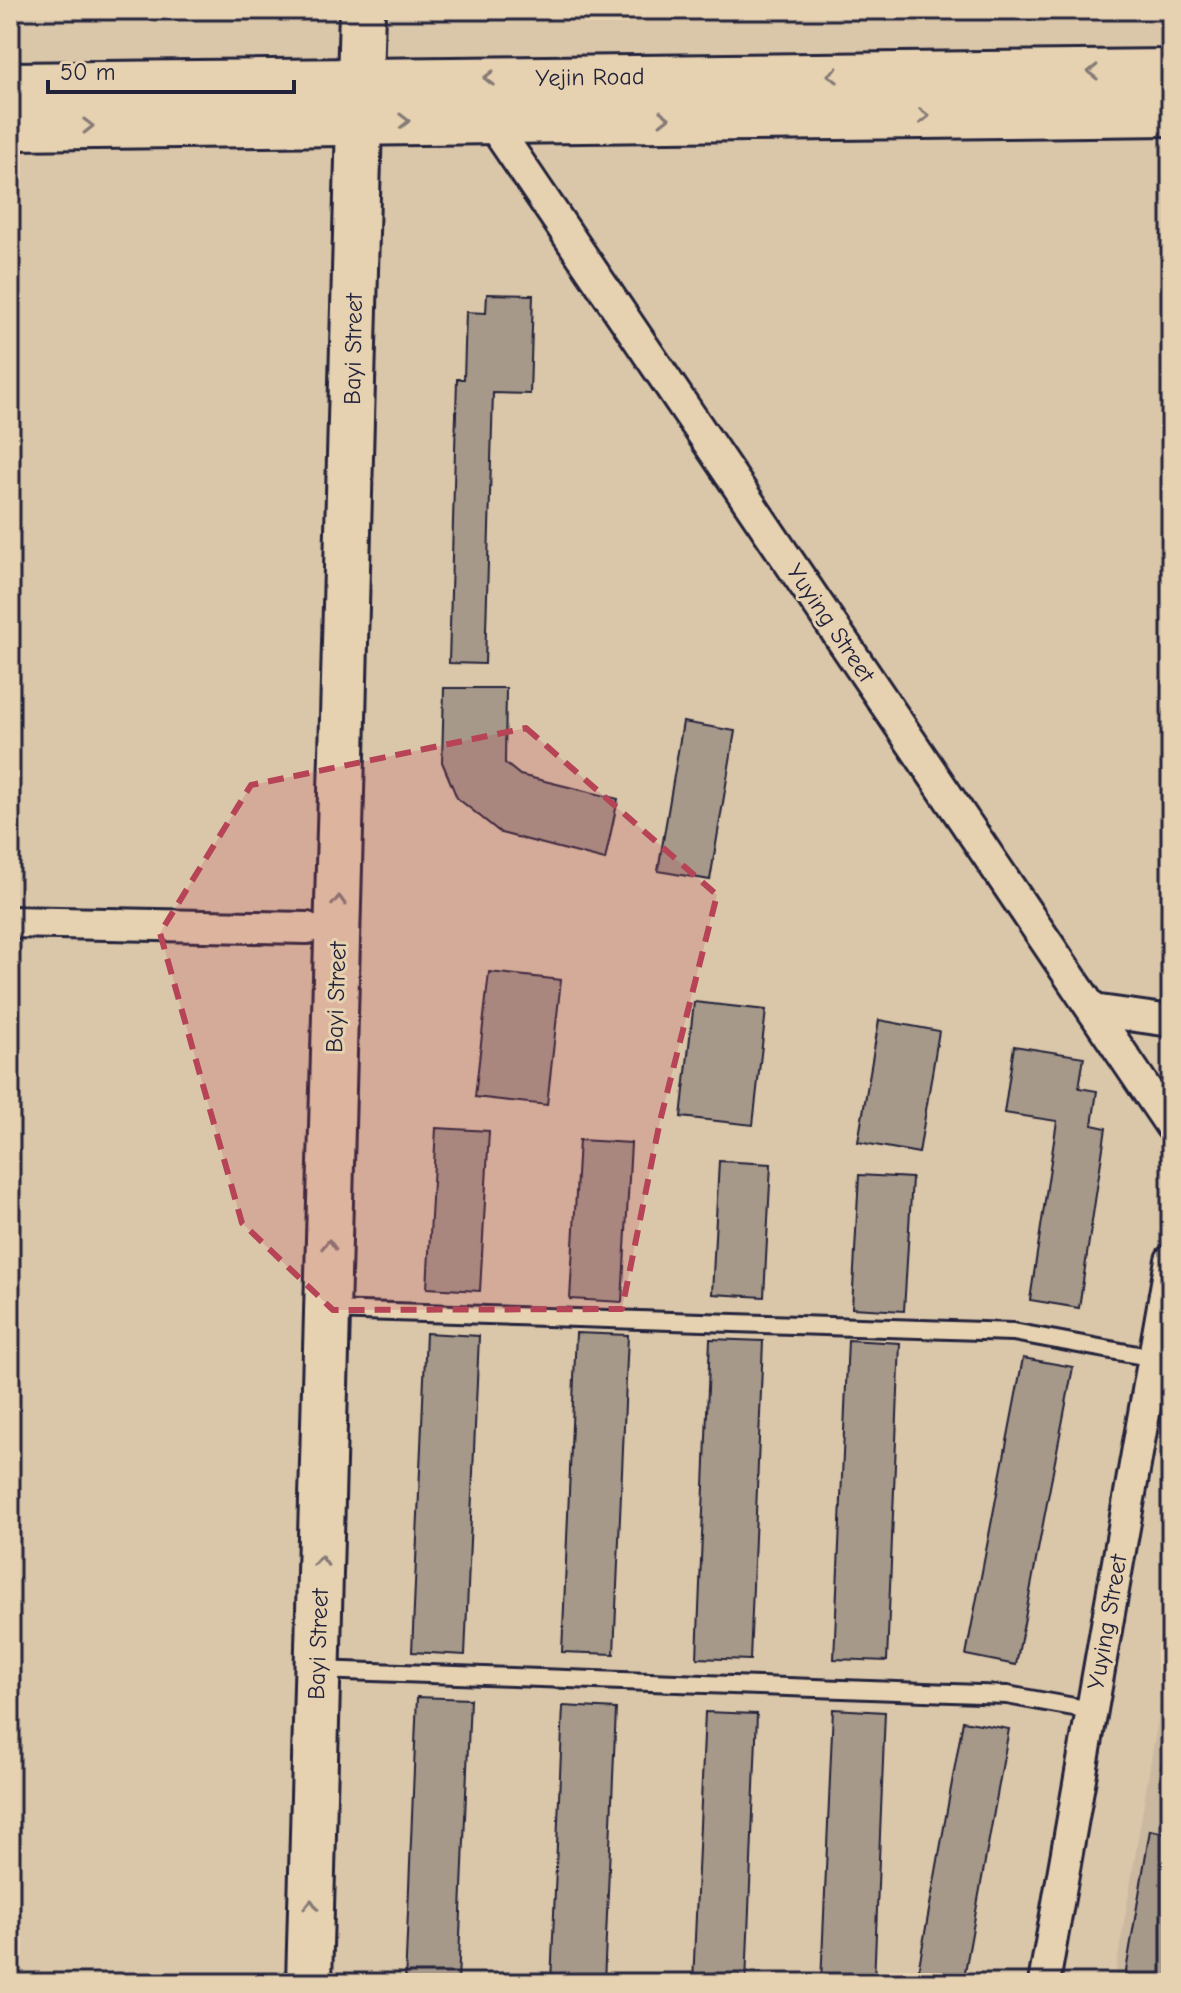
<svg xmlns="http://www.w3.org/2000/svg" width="1181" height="1993" font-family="'Comic Neue',sans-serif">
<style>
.built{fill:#cab8a0}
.building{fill:#a6998a;stroke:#22223b;stroke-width:2}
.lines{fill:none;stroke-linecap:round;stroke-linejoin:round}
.lane-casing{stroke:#22223b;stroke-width:22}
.street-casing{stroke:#22223b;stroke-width:36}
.secondary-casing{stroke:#22223b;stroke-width:50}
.lane{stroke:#e6d1b0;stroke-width:16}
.street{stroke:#e6d1b0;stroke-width:30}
.secondary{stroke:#e6d1b0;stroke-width:44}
.oneway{stroke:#847a76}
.marked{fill:#b74356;fill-opacity:0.2;stroke:#b74356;stroke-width:6;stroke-dasharray:16 10;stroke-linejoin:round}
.labels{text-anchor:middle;stroke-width:6;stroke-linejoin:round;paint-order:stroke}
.street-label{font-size:24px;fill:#22223b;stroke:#e6d1b0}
</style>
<rect width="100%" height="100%" fill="#dac6a9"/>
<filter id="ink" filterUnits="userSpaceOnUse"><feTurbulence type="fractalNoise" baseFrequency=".0125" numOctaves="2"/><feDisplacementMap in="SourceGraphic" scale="16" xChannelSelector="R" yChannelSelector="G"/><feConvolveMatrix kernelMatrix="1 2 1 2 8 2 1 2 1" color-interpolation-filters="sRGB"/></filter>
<g filter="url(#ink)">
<path class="built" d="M1171,1641V1983H1114Z"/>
<g class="building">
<path d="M487,294L533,295L530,394L493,393L485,664L449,663L457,379H464L466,312L486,313Z"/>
<path d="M444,688H506L505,763L520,775L618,799L605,860L501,833L457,798L442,762Z"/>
<path d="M683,722L735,731L710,880L658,871Z"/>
<path d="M489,972L561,980L547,1105L475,1097Z"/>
<path d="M694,1002L766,1010L753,1125L681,1117Z"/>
<path d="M879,1020L939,1031L919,1153L858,1142Z"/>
<path d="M1014,1046L1084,1057L1079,1088L1097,1091L1092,1125L1106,1128L1079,1308L1030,1300L1057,1121L1004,1113Z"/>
<path d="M436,1128L489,1131L480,1291L427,1288Z"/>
<path d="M579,1140L631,1143L622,1302L570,1299Z"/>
<path d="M719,1161L771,1164L764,1297L712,1294Z"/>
<path d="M859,1175L912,1178L904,1311L852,1308Z"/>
<path d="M426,1333L479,1336L465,1655L412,1652Z"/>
<path d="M576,1333L628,1335L614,1654L562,1652Z"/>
<path d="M710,1339L763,1341L750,1660L697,1658Z"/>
<path d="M848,1340L900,1343L887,1661L834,1659Z"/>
<path d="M1023,1358L1073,1367L1016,1665L966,1655Z"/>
<path d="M417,1697L470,1699L458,1983H405Z"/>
<path d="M563,1706L616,1709L604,1983H551Z"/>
<path d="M833,1709L885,1712L874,1983H821Z"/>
<path d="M1171,1709V1769L1161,1768Z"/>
<path d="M705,1712L757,1714L746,1983H693Z"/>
<path d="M963,1721L1009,1729L963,1983H916Z"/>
<path d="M1150,1830L1171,1834V1983H1124Z"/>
</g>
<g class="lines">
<g class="lane-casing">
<g id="lane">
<path d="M330,1310L1013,1332L1154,1358"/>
<path d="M318,1670L1007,1695L1091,1710"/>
</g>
</g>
<g class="street-casing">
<g id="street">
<path d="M490,120L1171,1126"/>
<path d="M10,922L307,928"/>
<path d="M1093,1010L1171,1021"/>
<path d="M1044,1983L1171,1260"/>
</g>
</g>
<g class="secondary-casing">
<g id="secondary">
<path d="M10,85L1171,72"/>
<path d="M10,127L1171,113"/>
<path d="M309,1983L362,10"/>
</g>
</g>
<use href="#lane" class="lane"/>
<use href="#street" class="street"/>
<use href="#secondary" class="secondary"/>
</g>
<defs><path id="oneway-chevron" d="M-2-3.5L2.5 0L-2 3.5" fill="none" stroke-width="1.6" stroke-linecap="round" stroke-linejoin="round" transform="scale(2)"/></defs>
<g class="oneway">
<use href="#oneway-chevron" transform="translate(1093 72) rotate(179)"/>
<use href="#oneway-chevron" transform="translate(833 75) rotate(179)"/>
<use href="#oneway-chevron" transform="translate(489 78) rotate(179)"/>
<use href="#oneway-chevron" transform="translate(924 116) rotate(-1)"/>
<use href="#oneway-chevron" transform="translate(664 118) rotate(-1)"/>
<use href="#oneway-chevron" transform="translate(404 121) rotate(-1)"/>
<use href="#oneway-chevron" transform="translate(88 126) rotate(-1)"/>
<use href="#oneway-chevron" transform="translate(339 901) rotate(-88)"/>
<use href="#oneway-chevron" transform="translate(329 1245) rotate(-88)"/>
<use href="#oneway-chevron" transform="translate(321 1561) rotate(-88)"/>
<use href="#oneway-chevron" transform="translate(311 1905) rotate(-88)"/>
</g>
</g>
<path class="marked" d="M526,728L717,895L660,1121L622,1309L333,1310L242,1223L160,933L251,785Z"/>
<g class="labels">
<g class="street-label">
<text transform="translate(590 77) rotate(-1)" y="8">Yejin Road</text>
<text transform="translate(353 349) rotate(-89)" y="8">Bayi Street</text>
<text transform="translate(831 623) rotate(56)" y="8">Yuying Street</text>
<text transform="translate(336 997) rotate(-88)" y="8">Bayi Street</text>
<text transform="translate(1107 1622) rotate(-80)" y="8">Yuying Street</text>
<text transform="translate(318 1644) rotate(-88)" y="8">Bayi Street</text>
</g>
</g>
<rect width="1181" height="1993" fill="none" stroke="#e6d1b0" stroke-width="40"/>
<rect x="20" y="20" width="1141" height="1953" fill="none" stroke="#22223b" stroke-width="3" filter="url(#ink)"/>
<path d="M48 80v12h246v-12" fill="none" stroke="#22223b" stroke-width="4"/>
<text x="60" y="80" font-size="24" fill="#22223b" stroke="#e6d1b0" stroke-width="6" paint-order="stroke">50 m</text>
</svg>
